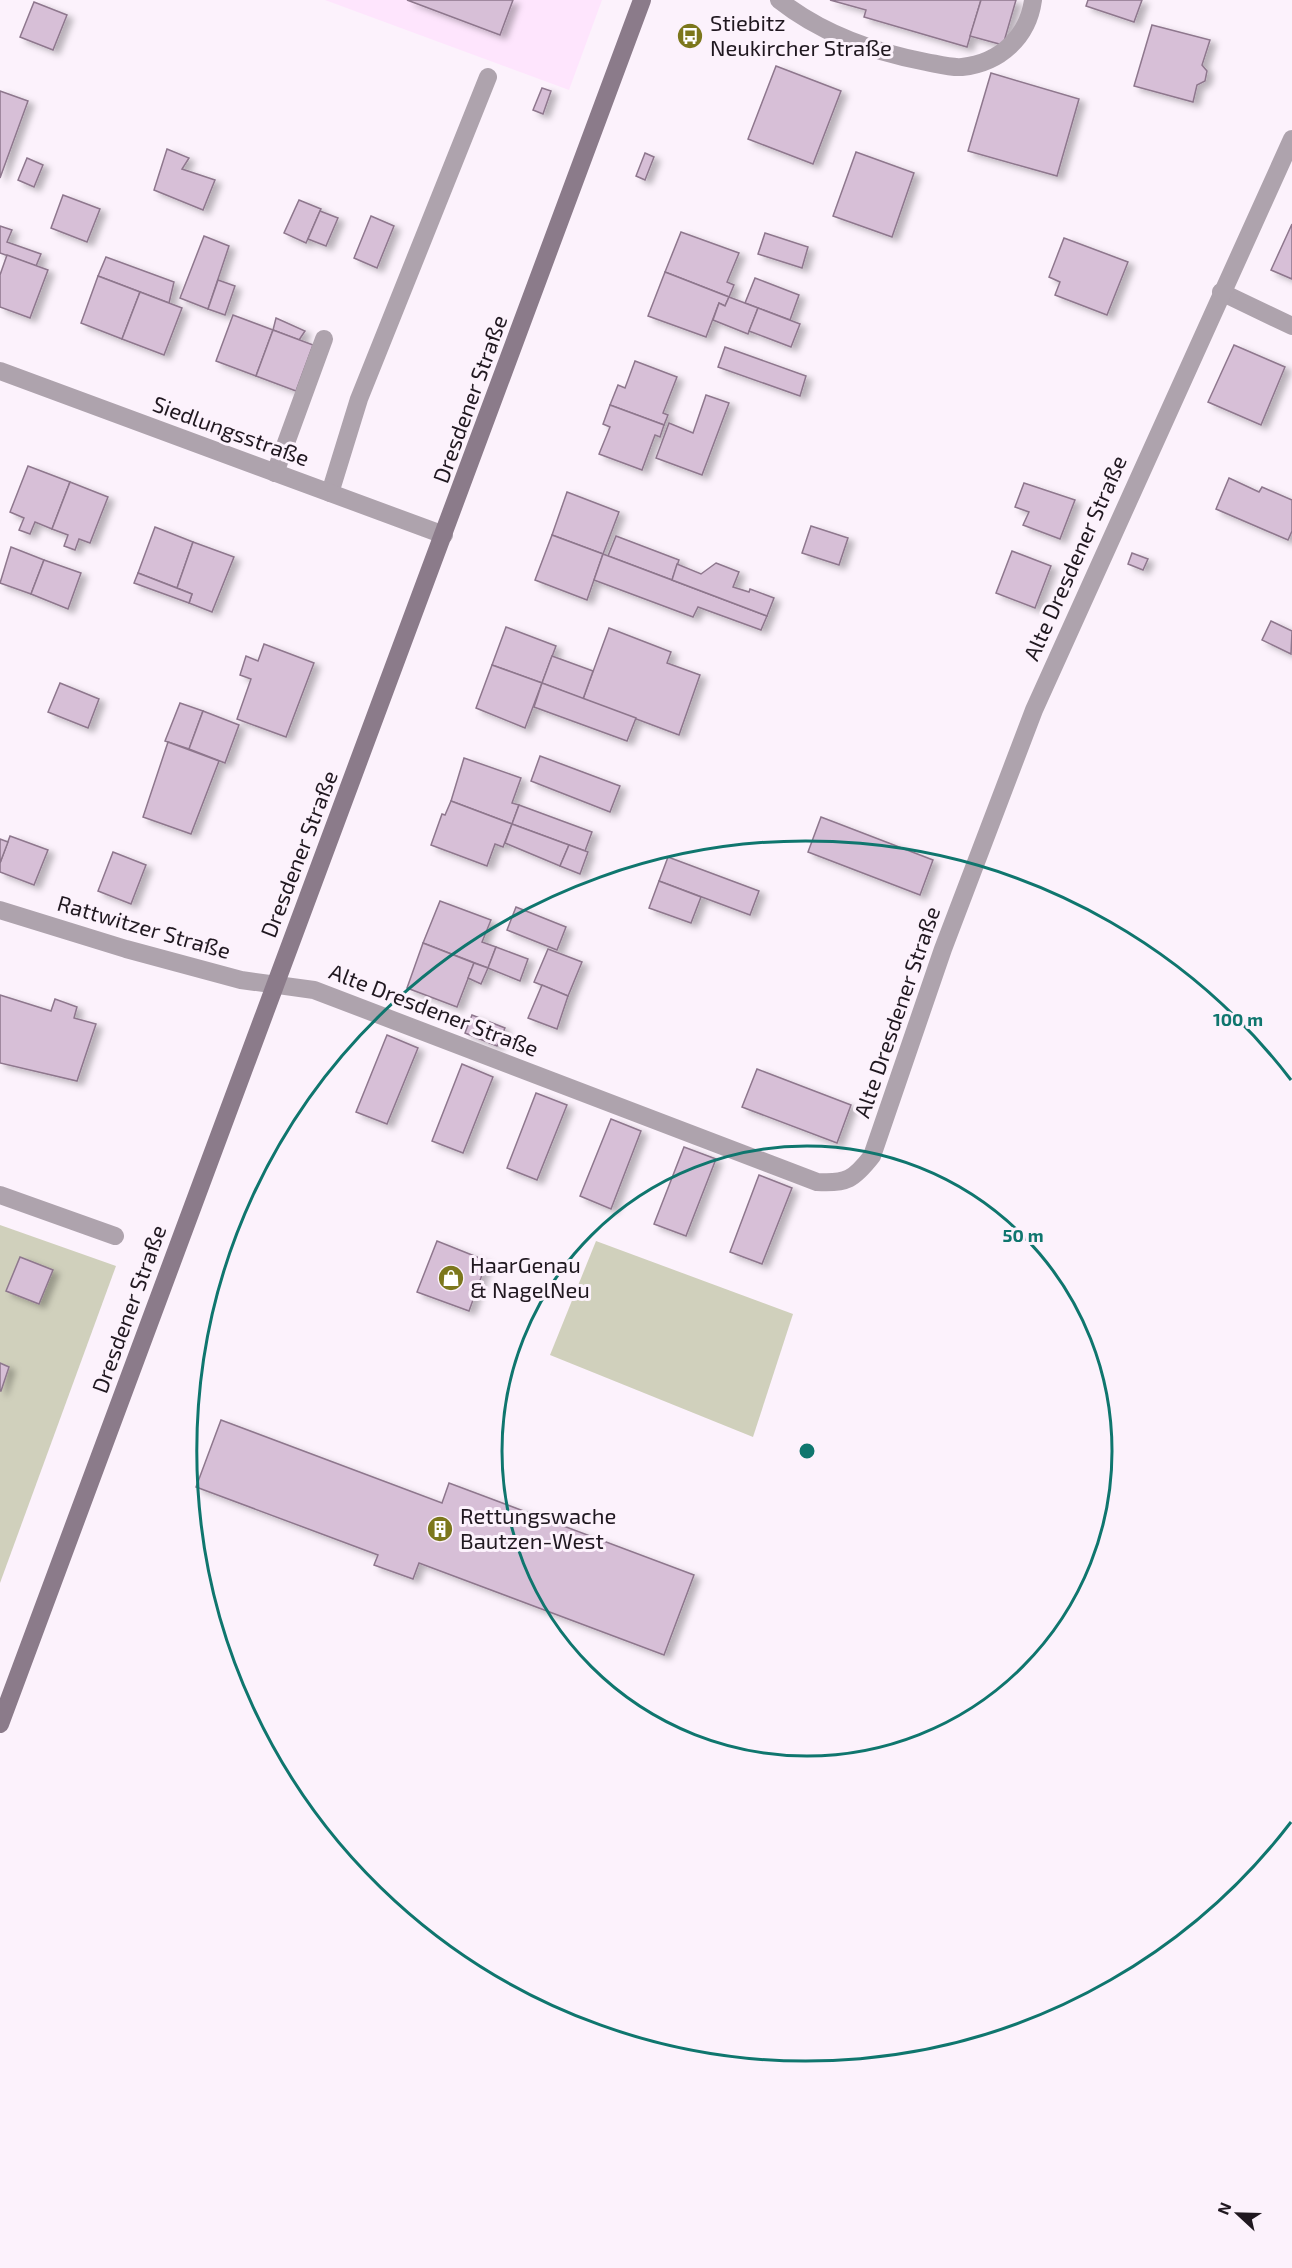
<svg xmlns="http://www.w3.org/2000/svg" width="1292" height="2268" font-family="'Exo 2',sans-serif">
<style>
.built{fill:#fee5fd}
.green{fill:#d0d0bc}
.building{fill:#d7bfd7;stroke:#8e778d;stroke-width:1.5;filter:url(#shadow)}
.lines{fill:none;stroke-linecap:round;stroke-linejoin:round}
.lane{stroke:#aea3ad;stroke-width:18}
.street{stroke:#aea3ad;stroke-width:18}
.secondary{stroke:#8b7b8a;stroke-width:18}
.ring{fill:none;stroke:#0f766e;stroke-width:3}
.labels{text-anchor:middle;stroke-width:6;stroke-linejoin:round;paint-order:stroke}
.poi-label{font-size:22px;fill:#201820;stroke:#fcf2fc;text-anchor:start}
.street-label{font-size:22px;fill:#201820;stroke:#fcf2fc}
.centre{fill:#0f766e;stroke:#fcf2fc;stroke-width:3}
.ring-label{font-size:18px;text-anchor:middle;font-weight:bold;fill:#0f766e;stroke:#fcf2fc;stroke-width:6;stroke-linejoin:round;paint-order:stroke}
</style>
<defs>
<filter id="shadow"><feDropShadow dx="6" dy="4" stdDeviation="3" flood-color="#0004"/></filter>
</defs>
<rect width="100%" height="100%" fill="#fcf2fc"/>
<path class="built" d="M325,0H602L569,90Z"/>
<g class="green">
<path d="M0,1225L116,1266L0,1583Z"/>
<path d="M596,1241L793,1314L753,1437L550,1355Z"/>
</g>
<g class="building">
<path d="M407,0H513L500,35Z"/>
<path d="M830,0H981L967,47L864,17L866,10Z"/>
<path d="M981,0H1016L1003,45L970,36Z"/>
<path d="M1088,0H1142L1134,22L1086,6Z"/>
<path d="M34,2L67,15L53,50L20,37Z"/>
<path d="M1152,25L1210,40L1202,65L1207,71L1205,81L1197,85L1193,102L1134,86Z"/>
<path d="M776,66L841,91L813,164L748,139Z"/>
<path d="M991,73L1079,99L1057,176L968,151Z"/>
<path d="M542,88L551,91L543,114L533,110Z"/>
<path d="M0,91L28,101L0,178Z"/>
<path d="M167,149L189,158L182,169L215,180L203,210L154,190Z"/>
<path d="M856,152L914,173L892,237L833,216Z"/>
<path d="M645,153L654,157L645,180L636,176Z"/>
<path d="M27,158L43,165L34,187L18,180Z"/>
<path d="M63,195L100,209L87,242L51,228Z"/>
<path d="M299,200L321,209L306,243L284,233Z"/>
<path d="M320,211L338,218L326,246L308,239Z"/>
<path d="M371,216L394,226L377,268L354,258Z"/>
<path d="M1292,224V279L1271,270Z"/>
<path d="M0,226L12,230L7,242L41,254L36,266L0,253Z"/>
<path d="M681,232L739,253L727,282L734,285L729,297L665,272Z"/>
<path d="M765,233L808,247L802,268L758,254Z"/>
<path d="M204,236L229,246L208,309L180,298Z"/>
<path d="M1064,238L1128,262L1107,315L1055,295L1060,282L1049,277Z"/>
<path d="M7,255L48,270L30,318L0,307V275Z"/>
<path d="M106,257L174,282L169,303L98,276Z"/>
<path d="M665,272L729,297L725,306L719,303L706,337L648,316Z"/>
<path d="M98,276L140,292L122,339L81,323Z"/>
<path d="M755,278L799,295L790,320L745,303Z"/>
<path d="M218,280L235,286L225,315L208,309Z"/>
<path d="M140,292L182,308L164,355L122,339Z"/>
<path d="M729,297L758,308L748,334L713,320L719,303L725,306Z"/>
<path d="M758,308L800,324L791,347L749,331Z"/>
<path d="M233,315L273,330L256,376L216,361Z"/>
<path d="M276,318L305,331L299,340L273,330Z"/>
<path d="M273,330L313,345L296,391L256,376Z"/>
<path d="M1234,345L1285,367L1261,425L1208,402Z"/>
<path d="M725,347L806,376L800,396L718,367Z"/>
<path d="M635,361L677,377L663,413L668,415L664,425L610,405L618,385L625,388Z"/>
<path d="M706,395L729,403L702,475L656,458L669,423L693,433Z"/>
<path d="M610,405L664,425L660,437L655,435L642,470L599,454L610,427L603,424Z"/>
<path d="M28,466L70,482L52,529L35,522L30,534L19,530L24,518L10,512Z"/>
<path d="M1229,478L1259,492L1262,487L1292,500V531L1288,540L1216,509Z"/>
<path d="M70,482L108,497L90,543L79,539L75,550L64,546L68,535L52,529Z"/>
<path d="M1024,483L1075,500L1060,539L1023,525L1029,512L1015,507Z"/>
<path d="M567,492L619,512L603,554L552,535Z"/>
<path d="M811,526L848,538L839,565L802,553Z"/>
<path d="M155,527L193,542L177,588L138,573Z"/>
<path d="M552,535L603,554L587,600L535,580Z"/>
<path d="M616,536L679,560L672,580L608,556Z"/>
<path d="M193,542L234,557L212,612L189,603L192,594L177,588Z"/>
<path d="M11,547L44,560L31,594L0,583Z"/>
<path d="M1012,551L1051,566L1035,608L996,593Z"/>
<path d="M1132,553L1148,559L1143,570L1128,564Z"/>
<path d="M603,554L767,616L761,630L698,607L693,617L594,580Z"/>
<path d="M44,560L81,573L68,609L31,594Z"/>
<path d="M716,563L739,572L733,587L749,592L750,589L774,598L767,616L672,580L677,564L701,574Z"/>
<path d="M138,573L192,594L189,603L134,583Z"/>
<path d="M1271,621L1292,631L1291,654L1262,640Z"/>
<path d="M506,627L556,646L542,683L492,665Z"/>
<path d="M609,628L671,652L667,663L700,675L679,735L583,699Z"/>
<path d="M264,644L314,663L286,737L237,719L251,679L240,675L246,656L258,661Z"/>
<path d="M552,656L593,671L583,699L542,683Z"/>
<path d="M492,665L542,683L525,728L476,708Z"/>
<path d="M60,683L99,699L88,728L48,712Z"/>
<path d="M542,683L636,718L627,741L534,707Z"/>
<path d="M180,703L203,711L189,749L165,741Z"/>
<path d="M203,711L239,725L225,763L189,749Z"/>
<path d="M168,742L219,761L191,834L143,817Z"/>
<path d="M540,756L620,786L610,812L531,781Z"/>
<path d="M464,758L521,778L512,803L519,805L512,824L451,801Z"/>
<path d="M451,801L512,824L503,847L495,844L487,866L431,845L442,814L445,815Z"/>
<path d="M519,805L592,832L585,851L512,824Z"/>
<path d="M821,817L933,860L920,895L808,852Z"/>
<path d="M512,824L569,845L560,866L505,843Z"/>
<path d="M10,836L48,850L34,885L0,872V863Z"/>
<path d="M0,839L8,842L0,863Z"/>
<path d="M569,845L588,852L580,874L560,866Z"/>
<path d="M113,852L146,865L131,904L98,891Z"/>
<path d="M668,857L759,891L750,915L659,881Z"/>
<path d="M659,881L701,897L691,923L649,908Z"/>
<path d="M440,901L491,920L482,942L496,947L488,968L423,943Z"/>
<path d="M516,907L566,927L557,950L507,930Z"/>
<path d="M423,943L474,963L457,1007L407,988Z"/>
<path d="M496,947L528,959L520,981L488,968Z"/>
<path d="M548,949L582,962L568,996L534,982Z"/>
<path d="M474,963L488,968L481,984L468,978Z"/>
<path d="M542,985L568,996L557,1029L528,1018Z"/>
<path d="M0,995L51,1011L55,999L77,1007L74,1018L96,1024L77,1081L0,1063Z"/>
<path d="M472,1015L505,1028L497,1046L465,1033Z"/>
<path d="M387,1035L418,1048L387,1124L356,1112Z"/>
<path d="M462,1064L493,1077L463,1153L432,1141Z"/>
<path d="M757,1069L851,1105L837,1143L742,1107Z"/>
<path d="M536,1093L567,1105L537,1180L507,1168Z"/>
<path d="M611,1119L641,1131L611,1209L580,1196Z"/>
<path d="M684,1147L716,1159L686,1236L654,1224Z"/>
<path d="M759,1175L792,1188L762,1264L730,1252Z"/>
<path d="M437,1241L487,1261L469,1311L417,1292Z"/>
<path d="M20,1257L53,1270L39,1304L6,1291Z"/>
<path d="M0,1363L9,1367L1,1391H0Z"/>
<path d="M221,1420L442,1503L449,1483L694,1575L664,1655L419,1563L413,1579L374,1565L378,1555L196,1487Z"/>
</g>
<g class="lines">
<g class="lane">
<path d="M779,0C822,34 873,52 926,62C937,64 951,68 962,67C1000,63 1028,37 1033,0"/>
<path d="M275,473L324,339"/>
<path d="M330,493L359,399L488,77"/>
<path d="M0,1195L115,1236"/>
</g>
<g class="street">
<path d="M1221,292L1292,326"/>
<path d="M0,371L444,535"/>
<path d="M0,910L126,949L241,980L314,990L817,1182C847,1184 854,1179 872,1156L943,949L1034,710L1292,139"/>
</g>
<path class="secondary" d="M0,1724L642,0"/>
</g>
<g class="ring">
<circle cx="807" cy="1451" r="305"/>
<path d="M1291 1822A610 610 0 1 1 1291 1080"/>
</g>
<defs>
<g id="bus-disc" transform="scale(1.35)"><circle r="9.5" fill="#7c771c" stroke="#fcf2fc"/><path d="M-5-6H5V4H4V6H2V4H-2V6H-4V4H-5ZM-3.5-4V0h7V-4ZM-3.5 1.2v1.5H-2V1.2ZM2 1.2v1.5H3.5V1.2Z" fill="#fff"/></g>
<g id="shop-disc" transform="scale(1.35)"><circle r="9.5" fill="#7c771c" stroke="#fcf2fc"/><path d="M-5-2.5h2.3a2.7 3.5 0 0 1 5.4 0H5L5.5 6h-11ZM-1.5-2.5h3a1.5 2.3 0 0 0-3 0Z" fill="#fff"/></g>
<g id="building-disc" transform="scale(1.35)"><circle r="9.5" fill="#7c771c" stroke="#fcf2fc"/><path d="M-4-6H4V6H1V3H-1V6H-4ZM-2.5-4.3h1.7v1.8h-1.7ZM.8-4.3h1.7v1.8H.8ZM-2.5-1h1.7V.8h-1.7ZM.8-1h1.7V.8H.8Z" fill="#fff"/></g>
</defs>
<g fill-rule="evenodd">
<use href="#bus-disc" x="690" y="36"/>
<use href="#shop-disc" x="451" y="1278"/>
<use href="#building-disc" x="440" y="1529"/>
</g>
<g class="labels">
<g class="poi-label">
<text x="710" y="31">Stiebitz<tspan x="710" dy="25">Neukircher Straße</tspan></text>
<text x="470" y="1273">HaarGenau<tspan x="470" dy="25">&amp; NagelNeu</tspan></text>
<text x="460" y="1524">Rettungswache<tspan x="460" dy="25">Bautzen-West</tspan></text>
</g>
<g class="street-label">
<text transform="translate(470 399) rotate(-70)" y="8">Dresdener Straße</text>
<text transform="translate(231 431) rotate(20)" y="8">Siedlungsstraße</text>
<text transform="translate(1075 558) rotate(-66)" y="8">Alte Dresdener Straße</text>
<text transform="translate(299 854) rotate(-69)" y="8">Dresdener Straße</text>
<text transform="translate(144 927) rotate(16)" y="8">Rattwitzer Straße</text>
<text transform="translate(434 1010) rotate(21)" y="8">Alte Dresdener Straße</text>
<text transform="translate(897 1012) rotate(-71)" y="8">Alte Dresdener Straße</text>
<text transform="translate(129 1309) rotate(-70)" y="8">Dresdener Straße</text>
</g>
</g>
<circle cx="807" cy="1451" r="9" class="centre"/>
<g class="ring-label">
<text x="1238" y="1026">100 m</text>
<text x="1023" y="1242">50 m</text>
</g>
<g transform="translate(1238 2214) rotate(292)" stroke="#fcf2fc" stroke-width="4.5" paint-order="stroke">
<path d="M0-4.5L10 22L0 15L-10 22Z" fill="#201820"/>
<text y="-9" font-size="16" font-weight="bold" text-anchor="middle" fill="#201820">N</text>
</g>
</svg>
